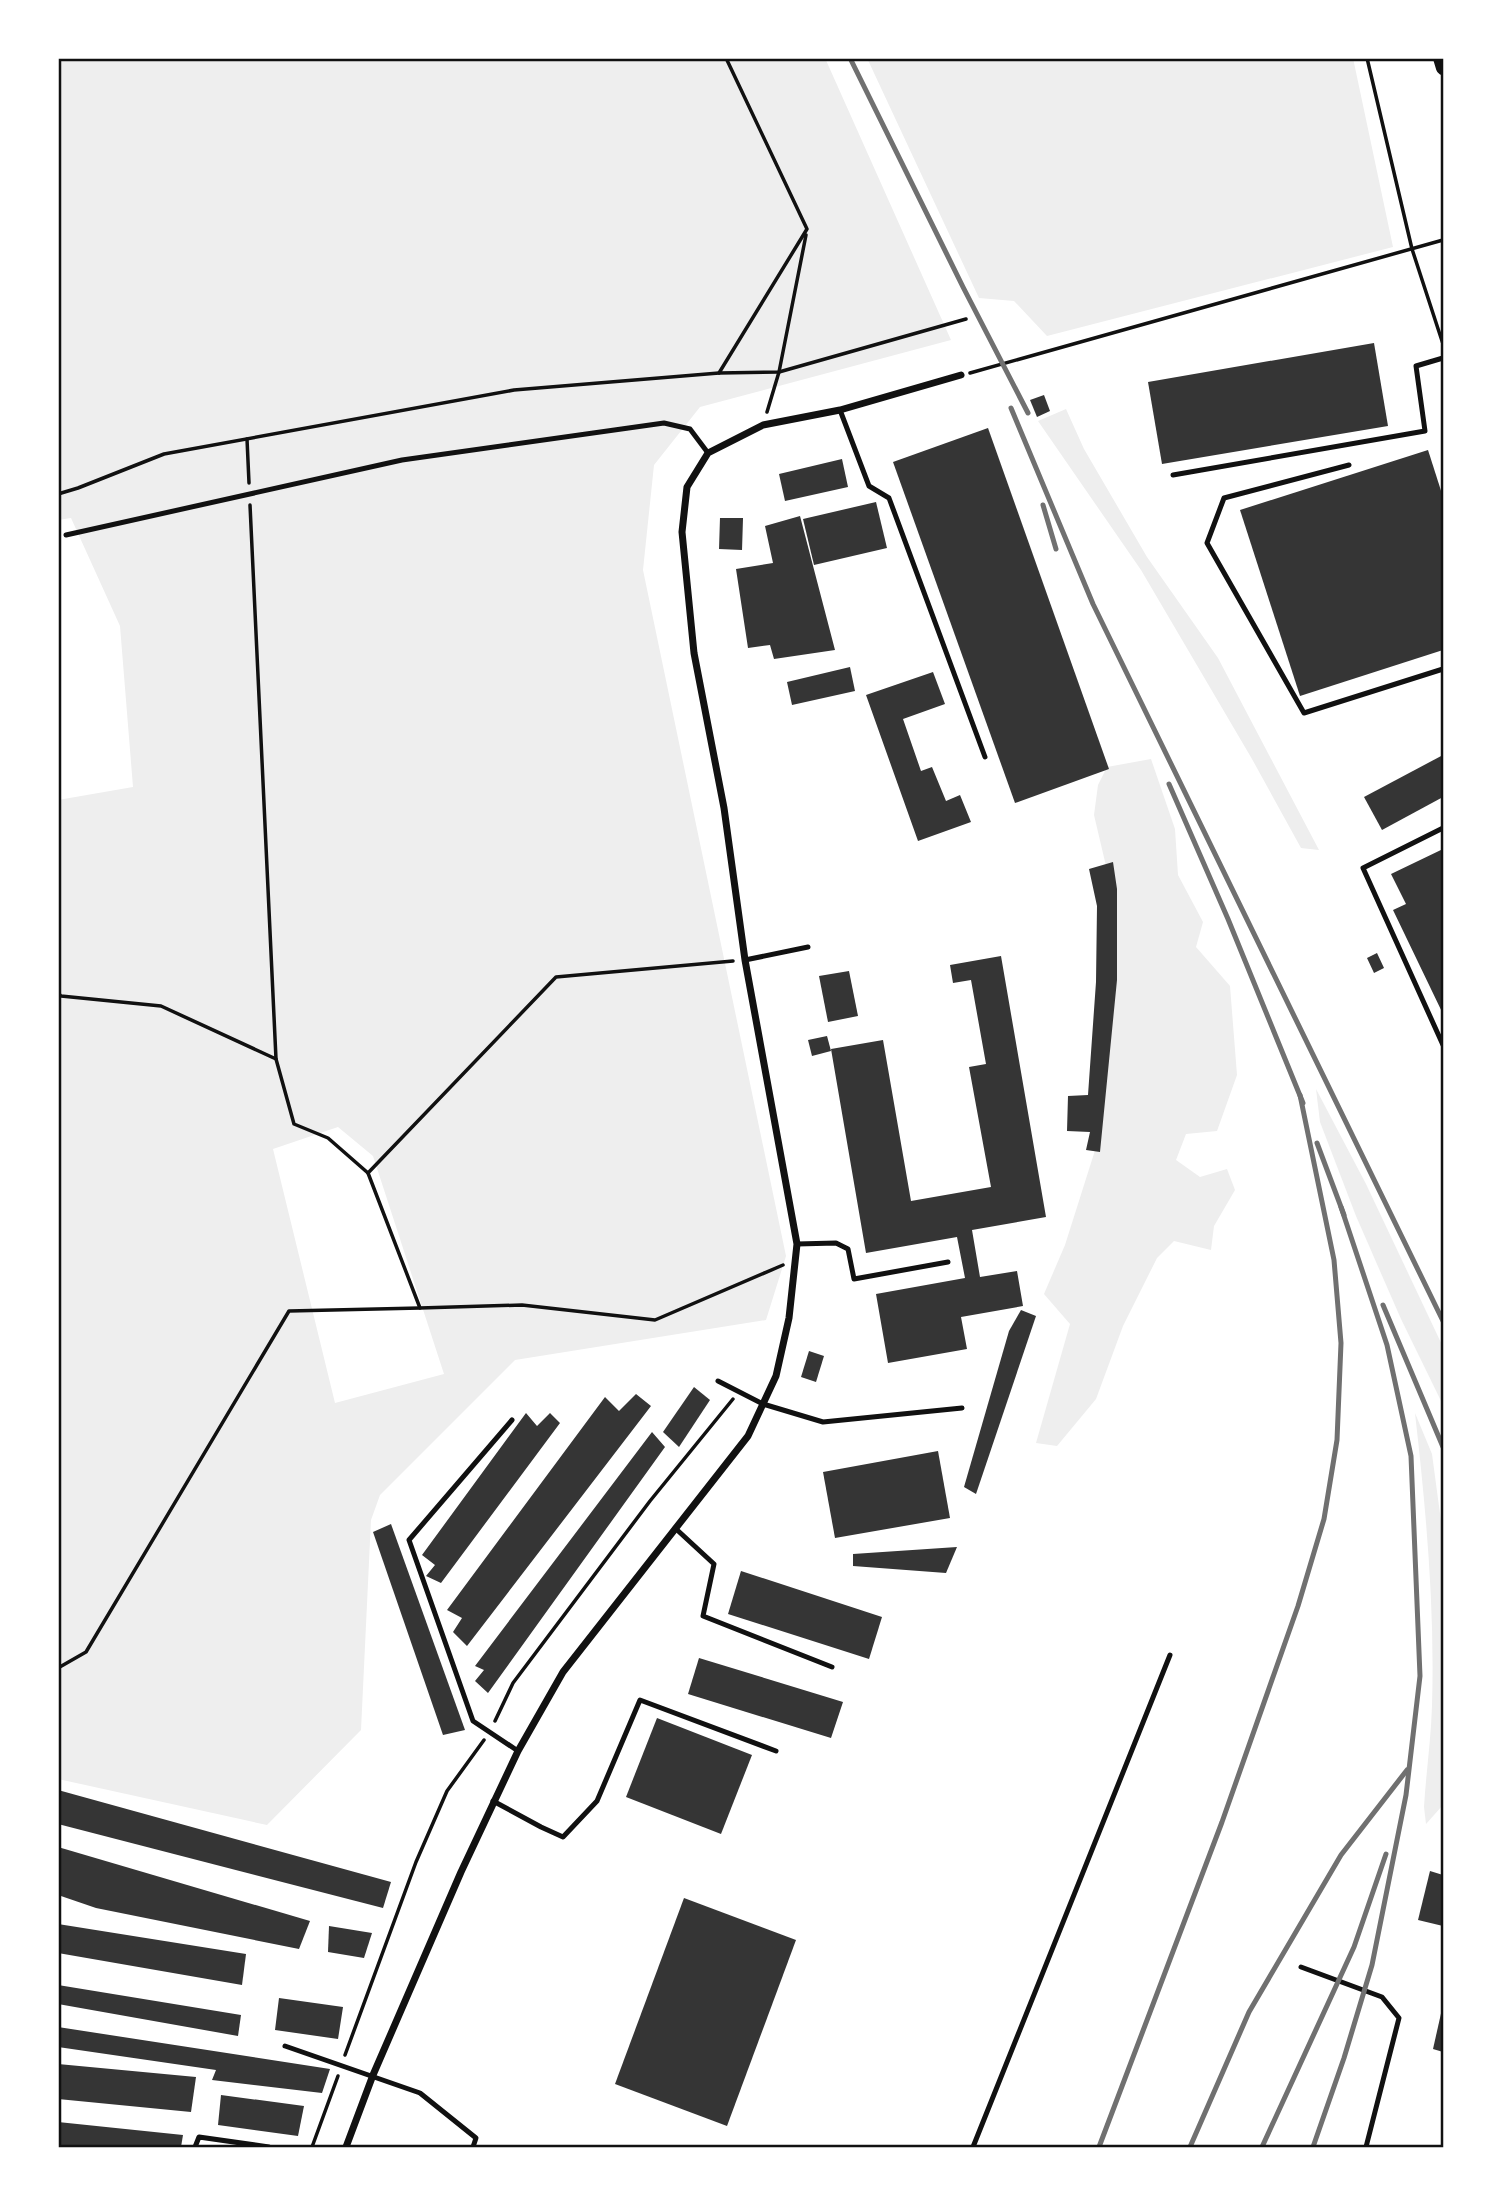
<svg xmlns="http://www.w3.org/2000/svg" width="1501" height="2205" font-family="Arial,sans-serif">
<style>
.green{fill:#eee;fill-rule:evenodd}
.building{fill:#353535}
.lines{fill:none;stroke-linecap:round;stroke-linejoin:round}
.path{stroke:#111;stroke-width:3.5}
.service{stroke:#111;stroke-width:5}
.minor{stroke:#111;stroke-width:7}
.secondary{stroke:#111;stroke-width:14}
.rail{stroke:#707070;stroke-width:5}
.neatline{fill:none;stroke:#111;stroke-width:2.5}
</style>
<rect width="100%" height="100%" fill="#fff"/>
<g class="green">
<path d="M58,58H825L951,340L700,407L654,465L643,570L786,1256L766,1320L515,1360L380,1495L371,1520L361,1730L267,1825L58,1779V800L133,787L120,626L71,518L58,520ZM338,1127L373,1156L444,1374L335,1403L273,1149Z"/>
<path d="M867,58H1353L1393,247L1047,336L1014,301L979,298Z"/>
<path d="M1066,409L1084,449L1147,557L1218,658L1319,850L1301,848L1252,759L1141,570L1038,421Z"/>
<path d="M1151,759L1175,829L1178,875L1203,922L1196,947L1230,986L1237,1075L1217,1131L1186,1134L1176,1160L1200,1177L1227,1169L1235,1190L1214,1226L1211,1250L1174,1241L1157,1258L1123,1326L1096,1399L1057,1446L1036,1443L1070,1324L1044,1294L1065,1245L1097,1144L1110,883L1094,815L1098,785L1107,767Z"/>
<path d="M1316,1089L1366,1184L1443,1347V1405L1401,1319L1356,1216L1320,1122Z"/>
<path d="M1415,1413L1432,1454L1443,1536V1801L1442,1806L1426,1824L1424,1807C1426,1773 1431,1740 1432,1706C1435,1608 1426,1510 1415,1413Z"/>
</g>
<g class="building">
<path d="M1374,343L1388,426L1162,464L1148,382Z"/>
<path d="M1044,395L1050,411L1037,417L1030,400Z"/>
<path d="M988,428L1109,769L1015,803L893,462Z"/>
<path d="M1428,450L1443,497V650L1300,696L1240,510Z"/>
<path d="M842,459L848,487L785,501L779,474Z"/>
<path d="M876,502L887,548L814,565L803,519Z"/>
<path d="M800,516L835,650L774,659L770,645L748,648L736,569L773,563L765,526Z"/>
<path d="M720,518H743L742,550L719,549Z"/>
<path d="M850,667L855,691L792,705L787,682Z"/>
<path d="M933,672L945,704L903,719L921,771L932,767L946,801L960,795L971,822L918,841L866,695Z"/>
<path d="M1443,755V797L1382,830L1364,797Z"/>
<path d="M1443,849V1014L1393,910L1406,904L1391,874Z"/>
<path d="M1113,862L1117,889V980L1100,1152L1086,1150L1090,1132L1067,1131L1068,1096L1088,1095L1096,982L1097,906L1089,869Z"/>
<path d="M1377,953L1384,968L1374,973L1367,958Z"/>
<path d="M1001,956L1046,1217L972,1230L980,1277L1017,1271L1023,1306L961,1317L967,1349L888,1363L876,1294L965,1278L957,1237L866,1253L831,1049L883,1040L911,1201L991,1187L969,1067L986,1064L971,980L953,983L950,965Z"/>
<path d="M849,971L858,1016L828,1022L819,976Z"/>
<path d="M827,1036L831,1051L812,1056L808,1040Z"/>
<path d="M1021,1310L1036,1316L976,1494L964,1487L1009,1331Z"/>
<path d="M809,1351L824,1356L816,1382L801,1377Z"/>
<path d="M694,1387L710,1400L679,1447L663,1432Z"/>
<path d="M636,1394L651,1406L467,1646L453,1632L462,1618L447,1610L605,1397L619,1411Z"/>
<path d="M526,1413L537,1426L550,1413L560,1423L441,1583L426,1576L435,1565L422,1555Z"/>
<path d="M652,1432L665,1447L488,1693L475,1681L484,1670L475,1666Z"/>
<path d="M938,1451L950,1518L835,1538L823,1472Z"/>
<path d="M391,1524L465,1730L443,1735L373,1532Z"/>
<path d="M957,1547L946,1573L853,1566V1554Z"/>
<path d="M741,1571L882,1617L869,1659L728,1614Z"/>
<path d="M699,1658L843,1702L831,1738L688,1694Z"/>
<path d="M657,1718L752,1755L721,1834L626,1797Z"/>
<path d="M58,1790L391,1882L383,1908L58,1824Z"/>
<path d="M58,1847L310,1921L299,1949L96,1908L58,1895Z"/>
<path d="M1430,1871L1443,1875V1926L1418,1920Z"/>
<path d="M684,1898L796,1940L727,2126L615,2084Z"/>
<path d="M58,1924L246,1954L242,1985L58,1953Z"/>
<path d="M329,1926L372,1933L364,1958L328,1952Z"/>
<path d="M58,1985L241,2015L238,2036L58,2004Z"/>
<path d="M279,1998L343,2007L338,2039L275,2030Z"/>
<path d="M1442,2009H1443V2052L1433,2049Z"/>
<path d="M58,2027L330,2069L322,2093L212,2080L216,2070L58,2047Z"/>
<path d="M58,2064L196,2077L191,2112L58,2099Z"/>
<path d="M221,2095L304,2106L298,2136L218,2125Z"/>
<path d="M58,2122L183,2135L181,2147H58Z"/>
</g>
<g class="lines">
<g class="path">
<path d="M1367,58L1412,249L1443,344"/>
<path d="M719,373L807,229L726,58"/>
<path d="M970,373L1443,240"/>
<path d="M767,412L779,372L806,235"/>
<path d="M247,439L249,483"/>
<path d="M58,494L78,488L164,454L514,390L719,373L779,372L966,319"/>
<path d="M250,505L276,1059"/>
<path d="M58,993L61,996L161,1006L276,1059L294,1124L328,1138L368,1173L420,1308L522,1305L655,1320L783,1265"/>
<path d="M368,1173L556,977L733,961"/>
<path d="M58,1668L86,1652L289,1311L420,1308"/>
<path d="M495,1721L513,1683L650,1501L733,1399"/>
<path d="M345,2055L416,1862L447,1791L484,1740"/>
<path d="M312,2147L338,2076"/>
</g>
<g class="service">
<path d="M840,410L869,486L889,498L985,757"/>
<path d="M1349,465L1224,498L1207,543L1304,713L1443,669"/>
<path d="M1173,475L1425,431L1416,366L1443,358"/>
<path d="M66,535L402,460L664,423L690,429L708,453"/>
<path d="M1443,828L1363,868L1443,1045"/>
<path d="M745,960L808,947"/>
<path d="M797,1244L836,1243L848,1249L854,1279L948,1262"/>
<path d="M718,1381L763,1404L823,1422L962,1408"/>
<path d="M512,1420L409,1540L473,1721L518,1751"/>
<path d="M675,1528L714,1564L703,1616L832,1667"/>
<path d="M493,1801L541,1827L563,1837L597,1801L640,1700L776,1751"/>
<path d="M1301,1967L1382,1997L1399,2018L1366,2147"/>
<path d="M285,2046L420,2093L476,2138L473,2147"/>
<path d="M195,2147L199,2137L269,2147"/>
<path d="M973,2147L1170,1655"/>
</g>
<path class="minor" d="M346,2147L373,2075L461,1872L518,1751L563,1672L748,1436L776,1376L789,1318L797,1244L745,960L724,808L694,653L682,532L687,487L708,453L763,425L840,410L961,375"/>
<path class="secondary" d="M1440,58L1443,68"/>
<g class="rail">
<path d="M850,58L963,287L1028,413"/>
<path d="M1011,408L1093,604L1443,1321"/>
<path d="M1043,505L1056,549"/>
<path d="M1169,784L1228,919L1303,1103"/>
<path d="M1317,1143L1344,1215"/>
<path d="M1383,1305L1443,1447"/>
<path d="M1099,2147L1222,1822L1298,1606L1324,1519L1337,1440L1341,1343L1334,1260L1300,1095"/>
<path d="M1190,2147L1249,2012L1341,1855L1407,1770"/>
<path d="M1262,2147L1354,1947L1386,1854"/>
<path d="M1313,2147L1344,2058L1372,1965L1406,1795L1420,1676L1411,1456L1387,1345L1341,1207"/>
</g>
</g>
<rect width="1501" height="2205" fill="none" stroke="#ffffff" stroke-width="119"/>
<rect x="60" y="60" width="1382" height="2086" class="neatline"/>
</svg>
